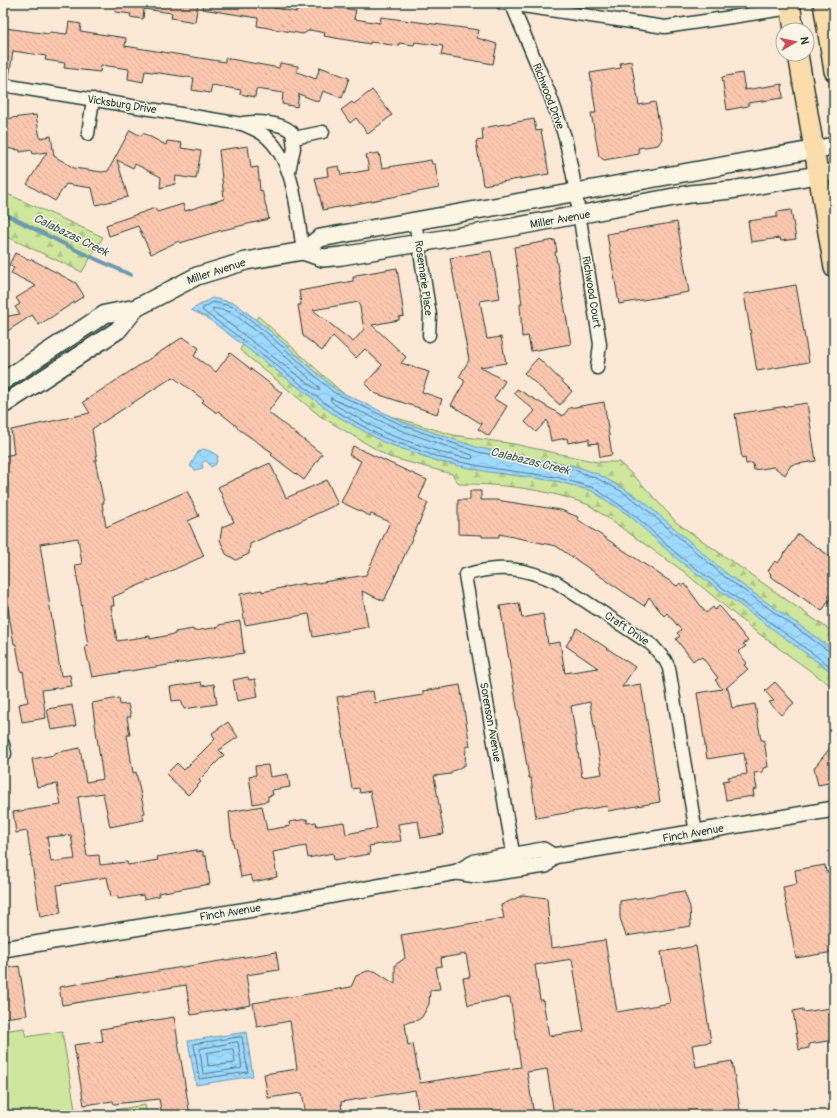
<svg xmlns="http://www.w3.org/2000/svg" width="837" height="1118" font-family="Pangolin,sans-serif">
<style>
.forest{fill:url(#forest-firs);stroke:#769268}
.park{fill:#cee79d;stroke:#769268}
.water{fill:url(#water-waves);stroke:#6b9bae}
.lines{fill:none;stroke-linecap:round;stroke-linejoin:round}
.shore{stroke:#527b85;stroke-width:1}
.stream{stroke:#6b9bae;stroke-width:4}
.building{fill:url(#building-back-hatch);stroke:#1f3d34;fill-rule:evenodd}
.minor-casing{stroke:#1f3d34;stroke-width:15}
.tertiary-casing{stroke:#1f3d34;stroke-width:18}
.secondary-casing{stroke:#1f3d34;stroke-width:20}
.primary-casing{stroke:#1f3d34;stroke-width:22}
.minor{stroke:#fcf5e5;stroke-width:12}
.tertiary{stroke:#fcf5e5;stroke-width:15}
.secondary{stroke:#fcf5e5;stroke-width:17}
.primary{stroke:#fbddab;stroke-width:19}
.labels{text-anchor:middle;stroke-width:3;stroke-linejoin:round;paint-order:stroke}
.street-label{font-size:11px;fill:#1f3d34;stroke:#fcf5e5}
.water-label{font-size:12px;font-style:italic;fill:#385c5d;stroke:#fcf5e5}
</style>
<defs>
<pattern id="forest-firs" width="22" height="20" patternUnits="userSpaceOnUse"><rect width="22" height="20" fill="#cee79d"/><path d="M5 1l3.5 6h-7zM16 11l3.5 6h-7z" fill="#b0c788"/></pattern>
<pattern id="water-waves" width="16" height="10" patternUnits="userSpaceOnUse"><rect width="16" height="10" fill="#9ed9ff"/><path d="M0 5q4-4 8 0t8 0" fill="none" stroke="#88bbdb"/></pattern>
<pattern id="building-back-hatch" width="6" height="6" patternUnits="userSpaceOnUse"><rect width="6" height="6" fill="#fec8af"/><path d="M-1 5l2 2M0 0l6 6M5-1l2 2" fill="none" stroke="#d9ad97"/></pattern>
</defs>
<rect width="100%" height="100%" fill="#fde8d5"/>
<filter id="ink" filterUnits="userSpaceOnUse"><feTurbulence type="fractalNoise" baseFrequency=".025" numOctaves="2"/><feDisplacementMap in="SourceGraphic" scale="8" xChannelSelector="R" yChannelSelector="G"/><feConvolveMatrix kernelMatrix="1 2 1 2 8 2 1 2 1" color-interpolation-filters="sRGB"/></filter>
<g filter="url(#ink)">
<g class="forest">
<path d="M3,192L103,237L82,272L3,235Z"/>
<path d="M258,316L357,406L453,435L514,444L597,462H619L640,482L677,523L834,633V688L751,628L683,571L589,505C547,489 503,484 459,484L452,474L389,457L320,416L240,350Z"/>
</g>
<g class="park">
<path d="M24,1028L26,1037L62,1031L76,1115H4L3,1031Z"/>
<path d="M145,1105L147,1115H80Z"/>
</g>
<g class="water">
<path d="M212,298L235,303L268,329L335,389L403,422L479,448L572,465L598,474L623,488L643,501L727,574L834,650V674L677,559L630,516L592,491L556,481L489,472L440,462L383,442L332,413L206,317L191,310Z"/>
<path d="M203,449L210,451L218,456L216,464L211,467L207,461H204L202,463L203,468L195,470L190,466L198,452Z"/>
<path d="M246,1032L253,1076L196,1085L188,1041Z"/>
</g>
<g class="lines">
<g class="shore">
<path d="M213,308L231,312L263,336L319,387L320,390H317L220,317L213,311Z"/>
<path d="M331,398L400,430L472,455L473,458L471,459L442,453L387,434L337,406L331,401Z"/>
<path d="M834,653L830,652L725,577L641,505L621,491L596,478L572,469L478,452L402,425L333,392L266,332L234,307L213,302L202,309L203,311L250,345L334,410L384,438L441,458L490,468L556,477L594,488L632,513L679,556L834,669"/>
<path d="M242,1037L248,1072L199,1079L194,1044Z"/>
<path d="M238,1042L242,1068L203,1074L200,1049Z"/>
<path d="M233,1049L235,1063L208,1066L207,1053Z"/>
</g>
<path class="stream" d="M3,213L76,250L131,275"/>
</g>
<g class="building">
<path d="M117,3H198L195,22L171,18L172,13L144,9L143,19L130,17L131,14L115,12Z"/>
<path d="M203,3H275L274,8L297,12L298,3H302L356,10L354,19L380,23L381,17L479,30L477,38L497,44L493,64L441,55L443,46L415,42L414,45L399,43V46L370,42V44L324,36L325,33L310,30L303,34L257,26L258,18L202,9Z"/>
<path d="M69,22L81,24L80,31L126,38L125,46L225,62V58L279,68L280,63L298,66L297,72L316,79L320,67L349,78L342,98L323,91L319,102L299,94L297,107L282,104L283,93L256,89L255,97L240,94L241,90L212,85L210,93L192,90L194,78L145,71L143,82L128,79L129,69L101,65L100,72L64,68L65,63L45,60L46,56L13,51L9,78H3V30H5V28L49,34L50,32L67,34Z"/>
<path d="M631,61L639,105L655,102L662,139L658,145L638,148L639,154L604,160L599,156L591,113H596L590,73L621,68L620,63Z"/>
<path d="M742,73L745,90L782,84L783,98L748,103V106L727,110L722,77Z"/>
<path d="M372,90L392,115L368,134L356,118L350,123L341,110L352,102L354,104Z"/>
<path d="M36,115L40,138L51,136L54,156L74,168L102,172L108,171L130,130L141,136L143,133L166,145L167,141L182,143L181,148L201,151L196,179L176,176L175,184L160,188L161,177L135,164L133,168L117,160L128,197L96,205L92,188L66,184L55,201L27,184L47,152L33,154L32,150L20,152V150L3,148V119Z"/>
<path d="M534,119L536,131L541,130L549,174L483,185L476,141L483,140L482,128Z"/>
<path d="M248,146L251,168L258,167L260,191L262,190L269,219L219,231L180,243L179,241L151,254L138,226L109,236L106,225L155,208L157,212L183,204L185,211L224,199L219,150Z"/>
<path d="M379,153L382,168L431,160L432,164H435L439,188L323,210L315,178L328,176L327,168L339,166L341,175L369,170L366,155Z"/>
<path d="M791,210L796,239L781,241L780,238L751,242L748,221L777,217V212Z"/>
<path d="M677,222L689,292L619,304L607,234Z"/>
<path d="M555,240L557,252H555L571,344L531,351L528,336L522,337L520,304H522L514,247Z"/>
<path d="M491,251L500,298L480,301L487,339L501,337L506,363L480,367L505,381L494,399L507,406L489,436L478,429L482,424L451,405L464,383V380L459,377L469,360L450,258Z"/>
<path d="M15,253L30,260L31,259L76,283L84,296L39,325L32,315L3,334V317L20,314L15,307L20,304L16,298L36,286L11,273L14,268L9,265Z"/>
<path d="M397,268L404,316L399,317V320L372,325L406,357L401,363L429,372L422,392L442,399L437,414L374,393L365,384L382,365L365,349L356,358L333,336L322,351L303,336L298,305H301L299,291L353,281V277H356V275ZM359,302L364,329L353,342L313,310Z"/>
<path d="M796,285L809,362L757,371L744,294Z"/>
<path d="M183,337L199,348L194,356L216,372L230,353L282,393L268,412L322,454L304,480L271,455L273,453L237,428L238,427L218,411L217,413L202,402L204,400L173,377L92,429L97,460H95L104,503H102L106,527L187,491L199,516L188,521L204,556L113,597L114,606H111L117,641L150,636V639L175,634V632L193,629L194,631L219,627V625L240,621L244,653L92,677L85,647L88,646L75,565L82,564L78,538L40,544L61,676L70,675L72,686L42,690L46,718L22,722L19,704L28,702L23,671L21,672L16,644H14L3,580V488L8,487L3,456L14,454L11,430L90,413L83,402Z"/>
<path d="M538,358L572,391L560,405L524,373Z"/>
<path d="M517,389L563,416L569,408L604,402L612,455L600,457L598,443L589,444V439L568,443L567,438L551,441L547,420L536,432L525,422L535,411L514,393Z"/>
<path d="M807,403L816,461L791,465L785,475L774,467L754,470L753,463L746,464L745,458L742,459L735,414Z"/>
<path d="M353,446L427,480L419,498L428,503L384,601L362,591L368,627L313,637L309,614L245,625L240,594L262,590V592L305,583V585L366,575L390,522L371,514L370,516L341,502L361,461L349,455Z"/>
<path d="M270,463L286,498L327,480L338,504L250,544L249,554L236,560L226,554L220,540L222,527L234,522L218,487Z"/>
<path d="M470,491H481V500H496L561,510L578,517L577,519L677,586L680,583L682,586L685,584L706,613L713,607L715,610L719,606L723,610L748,641L743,644L746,646L738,652L747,663L744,665L748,669L726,688H728L732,708L755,704L761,740H764L768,767L763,768V772L754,773L757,789L753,790L754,796L726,800L723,781L729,780L728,777L747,774L744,753L707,759L697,693L722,689L715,680L718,678L702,657L699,659L698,657L693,661L676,639L680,636L677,633L681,630L667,613L664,616L649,597L644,606L556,546L499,534V537H482V535L458,534V500H470Z"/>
<path d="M798,534L834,559V593L822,611L770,576L771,574L768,571L775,561L778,563Z"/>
<path d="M519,603L522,618L543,614L548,644L560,642L565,673L598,668L566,646L577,628L635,667L622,687L641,684L660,802L608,811L607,806L536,818L531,778H529L500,606ZM590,702L602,774L582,777L571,706Z"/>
<path d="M248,677L249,680L255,679L258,697L237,701L233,680Z"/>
<path d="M201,682L202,686L214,684L217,704L184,709L181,700L172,701L170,687Z"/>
<path d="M775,682L794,703L781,715L769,702L774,701L765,691Z"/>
<path d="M460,685L470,746L466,747L465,765L451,772V774L434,776L444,834L421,838L418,821L398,824L401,841L369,846L370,854L334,860L333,853L308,858L306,846L273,852L277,877L253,882L251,875L241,877L235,847H234L231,833L229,812L262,806L267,830L290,826L289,822L307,819L308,823L316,822L317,826L344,822L346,834L377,828L370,791L360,793L359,788L352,789L337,697L373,691L375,703L423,695V691Z"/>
<path d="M119,698L120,705L128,704L131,717H127L130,735H127L133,773L136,772L142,800L145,813L142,814L144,820L110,827L103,793L78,797L87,856L99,855L100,865L127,862L128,865L158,860L157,857L196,850L197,852L203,851V856H206L210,884L158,893L159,896L144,899L143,895L118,899V896L111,897L107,877L57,885L61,913L40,917L27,831L16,833L13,812L61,805L57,784L37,787L32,759L54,755V753L80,748L86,782L103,779L92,703ZM71,835L75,859L51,862L47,837Z"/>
<path d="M72,705L76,726L51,730L47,709Z"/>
<path d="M228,722L238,737L219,750L224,755L199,780L201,782L188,795L166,774L177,763L184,770L215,739L212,733Z"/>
<path d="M834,743V782L818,785L814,768Z"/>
<path d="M268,765L270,777L288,774L290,787L272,790L273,795L268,796V801L253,804L249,776L256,775L255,766Z"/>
<path d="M825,865L826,872L834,871V952L796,958L783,887L797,884L795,870Z"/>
<path d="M684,891L690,907L691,926L626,936L620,918V901Z"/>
<path d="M523,895L547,898L551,948L605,940L617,1012L670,1003L661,952L696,946L711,1042L692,1045L696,1067L732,1061L741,1115H554L547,1069L527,1072L534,1115H419L415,1090L341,1102L342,1111L313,1115H306L302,1093L268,1098L264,1074L297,1069L290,1021L257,1027L253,1003L351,987L356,976L367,971H375L395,984V965L405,958L401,935L504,918L501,905ZM466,954L470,977L463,978L468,1005L510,997L521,1067L420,1083L413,1044L408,1046L405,1023L418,1020L422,1017L429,1004L430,990L440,989L436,967L442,966L441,958ZM572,959L584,1031L549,1036L543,1000H540L535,965Z"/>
<path d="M276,952L279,970L246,975L251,1005L191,1015L186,985L62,1005L59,987Z"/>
<path d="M19,966L27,1015L3,1018V969Z"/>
<path d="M831,1008V1010H834V1040L809,1044V1048L799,1050L793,1011L803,1009V1012Z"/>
<path d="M174,1017L190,1115H162L159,1099L114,1104L113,1101L84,1105L74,1045L103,1041L101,1029Z"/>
</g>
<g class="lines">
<g class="minor-casing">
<g id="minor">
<path d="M502,3L665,27L791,8"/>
<path d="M511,3L550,95L565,137L573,176L600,344L597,368"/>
<path d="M3,85L242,124C249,127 257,130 264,135C295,159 297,214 303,251"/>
<path d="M243,123C258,121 280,122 292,132L294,148L289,171"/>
<path d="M88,134L93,99"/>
<path d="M294,138L323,132"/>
<path d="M415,221L430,315L429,335"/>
<path d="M3,744L5,754"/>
<path d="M515,864L465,575C498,564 525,568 556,582L652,645L665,660L669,668L696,833"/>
</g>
</g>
<g class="tertiary-casing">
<g id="tertiary">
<path d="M457,872L475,862L543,850L553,856L834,809"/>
<path d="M3,949L291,903L457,872L476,875L546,865L553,856"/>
</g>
</g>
<g class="secondary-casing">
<g id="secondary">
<path d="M303,251L320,238L834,146"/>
<path d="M3,381L105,314L136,308L197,276L246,261L303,251L323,258L342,256L502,229L690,194L731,190L834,172"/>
<path d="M3,405L118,330L136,308"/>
</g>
</g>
<g class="primary-casing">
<g id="primary">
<path d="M790,3L794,30"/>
<path d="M823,3L834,71"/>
<path d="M798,54L834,268"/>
</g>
</g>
<use href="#minor" class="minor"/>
<use href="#tertiary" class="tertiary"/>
<use href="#secondary" class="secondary"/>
<use href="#primary" class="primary"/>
</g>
</g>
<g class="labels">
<g class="street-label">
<text transform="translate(549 96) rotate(69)" y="4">Richwood Drive</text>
<text transform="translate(122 104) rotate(9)" y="4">Vicksburg Drive</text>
<text transform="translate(560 219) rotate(-10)" y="4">Miller Avenue</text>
<text transform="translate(216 271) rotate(-18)" y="4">Miller Avenue</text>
<text transform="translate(424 278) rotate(82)" y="4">Rosemarie Place</text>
<text transform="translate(592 292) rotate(81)" y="4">Richwood Court</text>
<text transform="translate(627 628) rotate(34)" y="4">Craft Drive</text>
<text transform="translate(491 722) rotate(80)" y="4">Sorenson Avenue</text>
<text transform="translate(693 833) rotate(-10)" y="4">Finch Avenue</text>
<text transform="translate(230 912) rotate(-9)" y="4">Finch Avenue</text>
</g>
<g class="water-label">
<text transform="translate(71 235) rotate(26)" y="4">Calabazas Creek</text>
<text transform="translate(530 461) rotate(14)" y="4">Calabazas Creek</text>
</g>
</g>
<rect width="837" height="1118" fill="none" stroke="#fcf5e5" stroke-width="16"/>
<rect x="8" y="8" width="821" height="1102" fill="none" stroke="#1f3d34" stroke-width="1.5" filter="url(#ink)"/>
<g transform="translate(795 42) rotate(81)"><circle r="19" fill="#fcf5e5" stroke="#a4ab9e"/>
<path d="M0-3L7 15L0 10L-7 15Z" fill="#d1495b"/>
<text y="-6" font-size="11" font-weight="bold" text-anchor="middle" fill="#1f3d34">N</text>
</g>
</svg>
